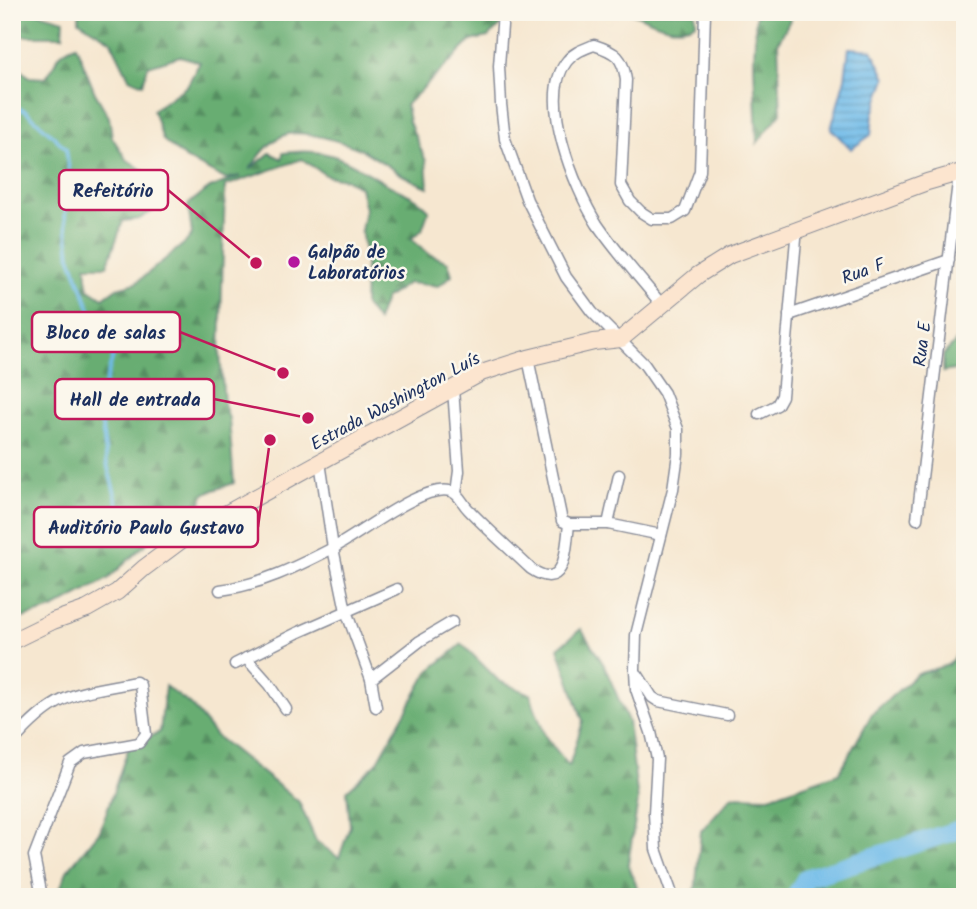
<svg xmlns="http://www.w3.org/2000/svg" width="977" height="909" font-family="Kalam,sans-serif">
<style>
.forest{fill:url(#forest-firs);stroke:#426e68;stroke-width:2}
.water{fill:url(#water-rules);stroke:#4575a4;stroke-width:2}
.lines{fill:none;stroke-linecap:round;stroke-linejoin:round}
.stream{stroke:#6fbbe9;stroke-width:3.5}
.river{stroke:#6fbbe9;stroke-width:19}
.street-casing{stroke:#888b97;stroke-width:13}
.secondary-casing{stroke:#888b97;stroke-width:18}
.street{stroke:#fff;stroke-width:10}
.secondary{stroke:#fce5cf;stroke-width:16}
.poi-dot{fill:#b5179e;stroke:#fbf7ec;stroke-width:2.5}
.labels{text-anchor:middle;stroke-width:5;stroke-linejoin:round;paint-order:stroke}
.poi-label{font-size:18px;font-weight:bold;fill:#1b2f5e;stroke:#fbf7ec;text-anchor:start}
.street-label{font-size:18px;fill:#1b2f5e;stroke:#fbf7ec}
.leader{fill:none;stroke:#c2185b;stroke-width:2.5}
.callout-dot{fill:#c2185b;stroke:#fbf7ec;stroke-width:2.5}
.callout{fill:#fbf7ec;stroke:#c2185b;stroke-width:2.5}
.callout-label{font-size:19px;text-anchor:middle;font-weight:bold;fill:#1b2f5e}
</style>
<defs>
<pattern id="forest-firs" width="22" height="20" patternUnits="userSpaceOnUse" patternTransform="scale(1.75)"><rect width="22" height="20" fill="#68ad72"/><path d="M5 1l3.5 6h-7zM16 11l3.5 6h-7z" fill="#558d61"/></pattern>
<pattern id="water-rules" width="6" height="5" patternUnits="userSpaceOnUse" patternTransform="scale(1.75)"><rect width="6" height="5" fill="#6fbbe9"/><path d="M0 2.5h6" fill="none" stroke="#5a98c0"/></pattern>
</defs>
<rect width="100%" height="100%" fill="#fbf7ec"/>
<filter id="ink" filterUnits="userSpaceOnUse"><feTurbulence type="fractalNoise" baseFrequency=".0143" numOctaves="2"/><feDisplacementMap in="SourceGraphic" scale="14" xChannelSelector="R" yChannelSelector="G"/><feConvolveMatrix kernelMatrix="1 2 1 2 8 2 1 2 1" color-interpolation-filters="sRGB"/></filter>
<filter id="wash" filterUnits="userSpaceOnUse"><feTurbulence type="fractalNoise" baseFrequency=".00686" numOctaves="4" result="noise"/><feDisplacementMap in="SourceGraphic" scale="28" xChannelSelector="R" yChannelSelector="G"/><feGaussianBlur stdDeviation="1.57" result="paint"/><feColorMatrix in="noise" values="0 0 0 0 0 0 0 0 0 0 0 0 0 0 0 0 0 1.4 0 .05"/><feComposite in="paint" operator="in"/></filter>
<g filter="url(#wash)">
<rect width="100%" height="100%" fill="#f6e7d0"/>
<g class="forest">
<path d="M12,12H36L64,20L63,36H22L12,44Z"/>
<path d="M79,12H516L488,37L471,41L406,105L409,122L426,161L428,187C400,177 386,163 362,150C346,143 305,130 288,134C270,139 259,157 249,170L270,153L282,159L283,153C331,146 348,162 387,184C404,194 414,194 429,210L422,230L411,239L429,254L448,262L452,275L439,286L408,283L385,299L377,321L364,304L366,256L361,231L365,209L360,187L345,179L327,176L302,159L225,186L220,353L224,404L229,419L234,483L205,493L200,505L165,526L108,579L53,609L12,621V466L14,465L12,461V64L30,77L45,78C59,63 53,53 76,45L95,93L109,117L112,137L126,159L153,177L167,192V203L139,219L123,221L107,266H86L88,288L103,298L117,288L136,283L186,242L192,234L188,204L210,188L240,176L225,179L185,158L163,140L153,110L187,86L200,62L180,56L148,66L143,84L129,78L111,41L79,21Z"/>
<path d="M630,12H695L696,23C673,35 652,21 630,12Z"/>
<path d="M756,12H794L778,43L781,113L757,143L754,63Z"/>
<path d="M965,332V368L943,372V355Z"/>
<path d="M581,629L604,665L628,721L638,801L628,864L641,897H57L67,871L100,831L129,746L160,732L165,686L191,705L216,736L299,802L316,841L339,858L350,826L347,791L377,763L428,672L462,644L499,681L530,694L545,736L569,766L583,721L558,648Z"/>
<path d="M965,644V897H697L695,893L701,831L732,796L769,797L839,773L872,714L917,674L948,665Z"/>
</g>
<path class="water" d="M849,48L872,50L886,78L873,114L871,135L851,149L831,129L845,78Z"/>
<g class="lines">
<path class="stream" d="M12,106L26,111L66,148L70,178L65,216L70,256L90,309L115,350L99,404L107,464L121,516"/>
<path class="river" d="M795,897L806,878L965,828"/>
</g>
</g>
<g filter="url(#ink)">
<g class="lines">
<g class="street-casing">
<g id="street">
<path d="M503,12L499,66L501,104L505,139L527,200L566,277L592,312L644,364L664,393L678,429V454L673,489L636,635L635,669L636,689L651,732L657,759L654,813L656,849L673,897"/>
<path d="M661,304C640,278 616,252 597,224C575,189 537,98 567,61C574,52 584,49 594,45C616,52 623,57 626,80L621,185L630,201L641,212L652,219H672L685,211L700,171L705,12"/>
<path d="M789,315L949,260"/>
<path d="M528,358L562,521L569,524H608"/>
<path d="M453,389L459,471L456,493"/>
<path d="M759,414L777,405L782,396L797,228"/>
<path d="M320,462L333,548L346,611L371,679L376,707"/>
<path d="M619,475L608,524L661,535"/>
<path d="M917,519L959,174"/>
<path d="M220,590C260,585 296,567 331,549C358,536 421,484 450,491C459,493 462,503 468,509C488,530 510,549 531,569C566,593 566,549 569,524"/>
<path d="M246,658L270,685L286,709"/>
<path d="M235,664L297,633L397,589"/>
<path d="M638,675L652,697L658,701L727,715"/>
<path d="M371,679L420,641L452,622"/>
<path d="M12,743C55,693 75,693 136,682L140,685L146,734L139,743L84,753L70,763L34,856L42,897"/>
</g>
</g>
<g class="secondary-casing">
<path id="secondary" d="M12,641L53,621L87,609L117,592L144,568L191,533L481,373L528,358L594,342L621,339L698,275L730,255L927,182L965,171"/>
</g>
<use href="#street" class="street"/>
<use href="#secondary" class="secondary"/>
</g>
</g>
<circle class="poi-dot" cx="294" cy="262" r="7"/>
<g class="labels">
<g class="poi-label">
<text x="308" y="258">Galpão de<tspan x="308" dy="21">Laboratórios</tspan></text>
</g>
<g class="street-label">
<text transform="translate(863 271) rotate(-20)" y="6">Rua F</text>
<text transform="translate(922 344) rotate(-83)" y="6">Rua E</text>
<text transform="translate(395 401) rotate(-28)" y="6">Estrada Washington Luís</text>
</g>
</g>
<path class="leader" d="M256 263L168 190M283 373L180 332M308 418L214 399M270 440L258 527"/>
<g class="callout-dot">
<circle cx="256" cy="263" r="7"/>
<circle cx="283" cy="373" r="7"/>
<circle cx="308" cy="418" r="7"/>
<circle cx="270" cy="440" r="7"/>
</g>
<g class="callout">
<rect x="59" y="170" width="109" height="40" rx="7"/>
<rect x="32" y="312" width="148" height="40" rx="7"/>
<rect x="55" y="379" width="159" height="40" rx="7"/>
<rect x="34" y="507" width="224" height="40" rx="7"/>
</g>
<g class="callout-label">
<text x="113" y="197">Refeitório</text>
<text x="106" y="339">Bloco de salas</text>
<text x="135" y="406">Hall de entrada</text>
<text x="146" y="534">Auditório Paulo Gustavo</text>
</g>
<rect width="977" height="909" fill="none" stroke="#fbf7ec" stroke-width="42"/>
</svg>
